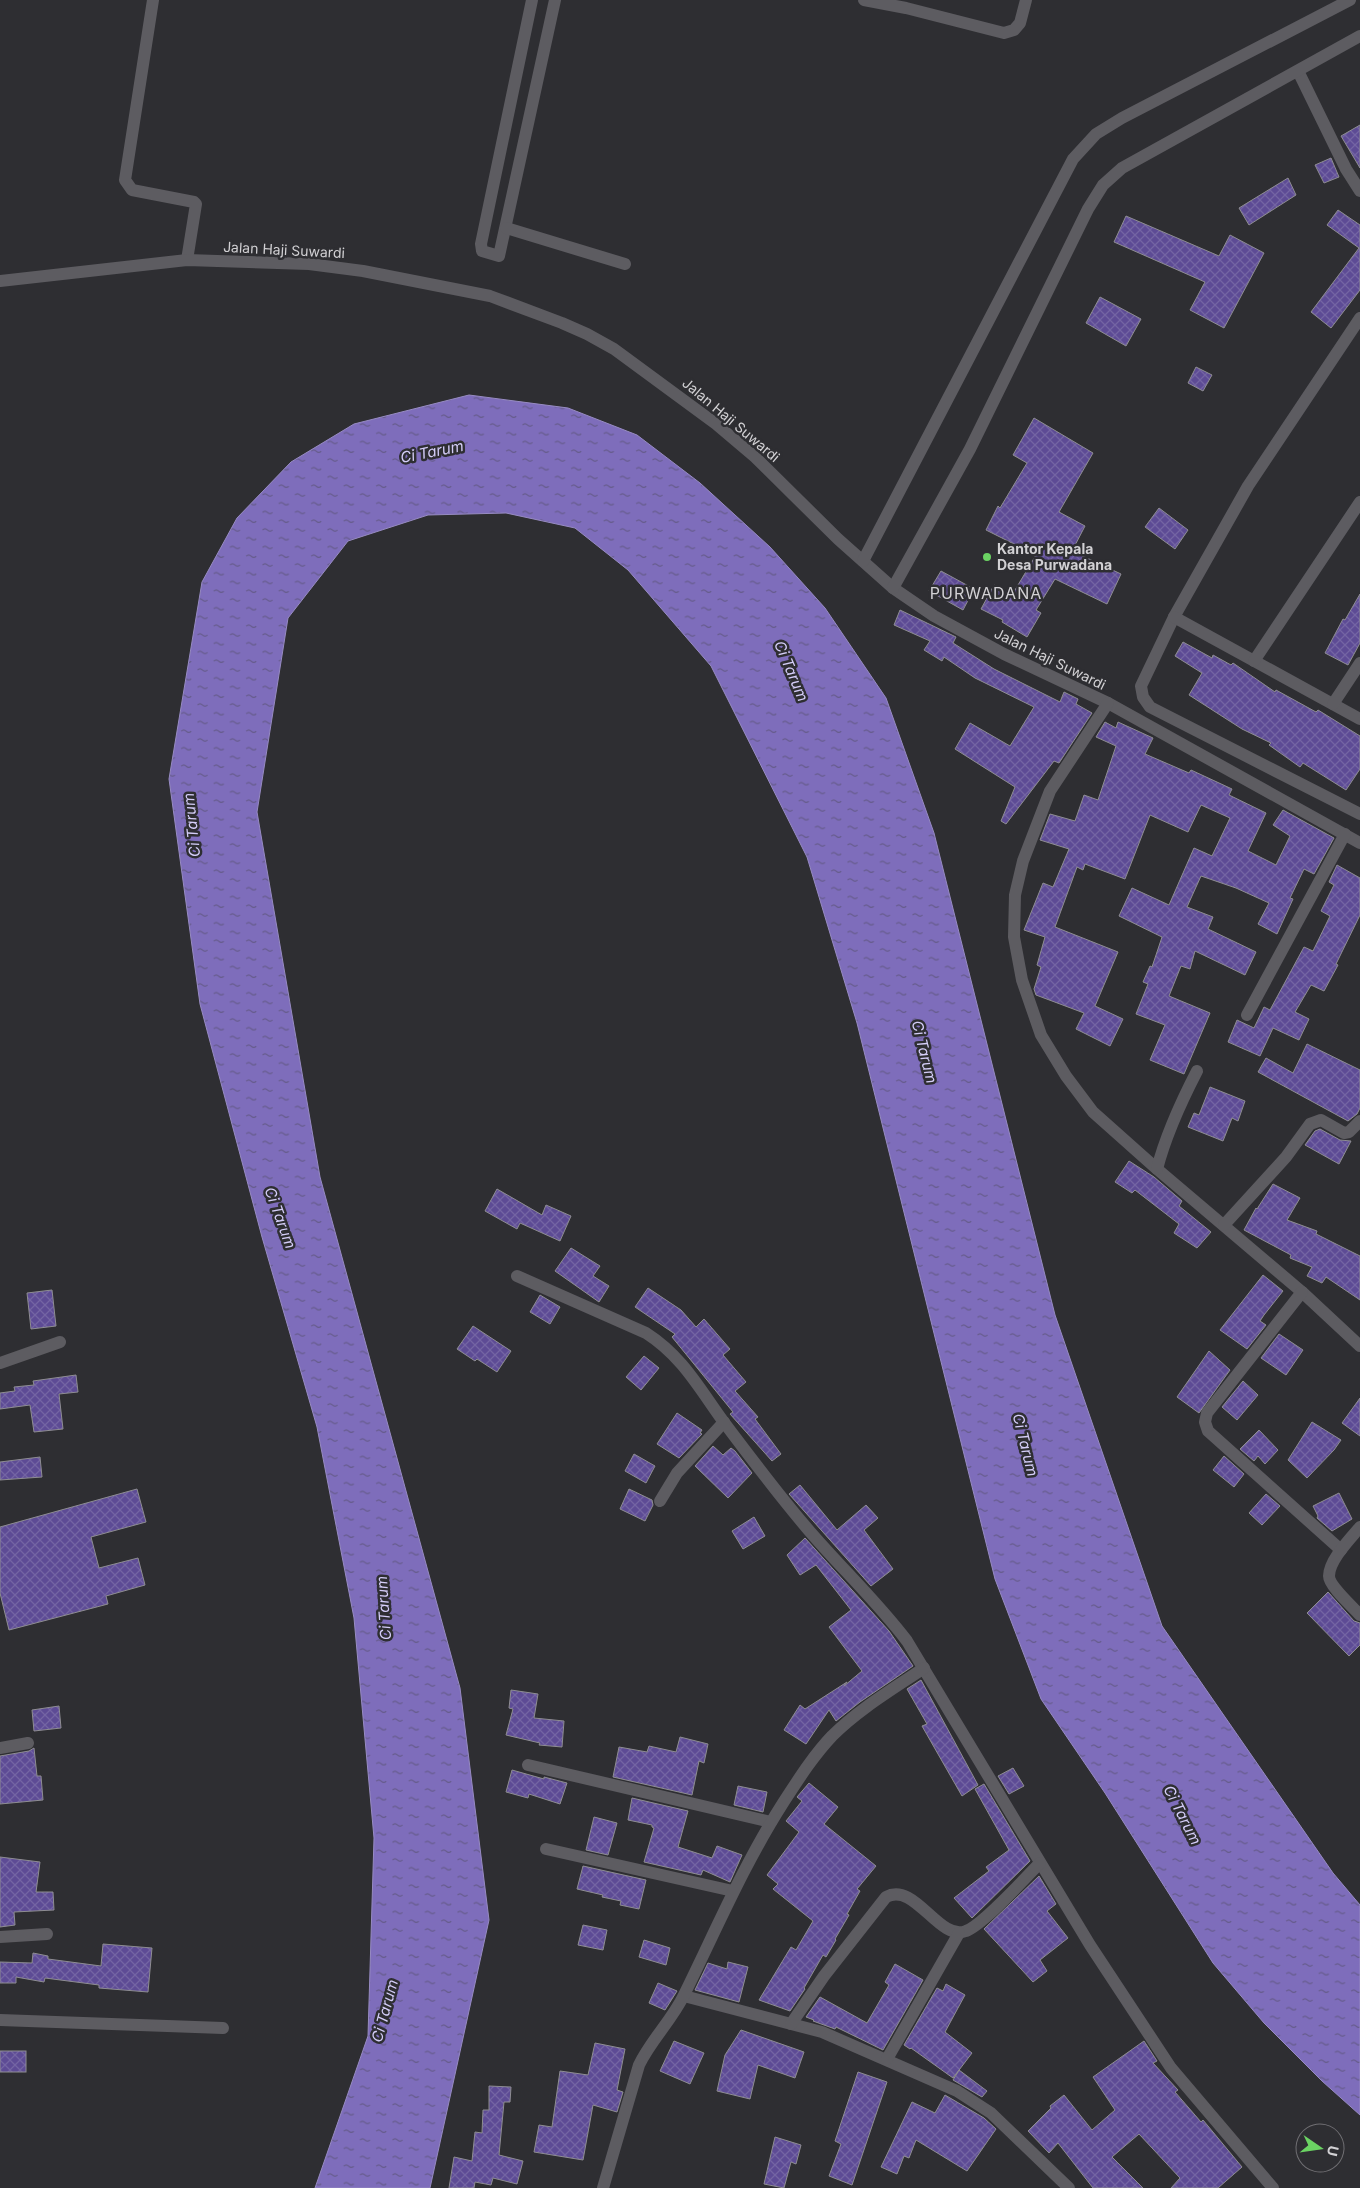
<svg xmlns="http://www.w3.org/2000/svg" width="1360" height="2188" font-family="Inter,sans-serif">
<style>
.water{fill:url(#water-ripples);stroke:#978bc2}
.building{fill:url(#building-cross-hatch);stroke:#8e8d92}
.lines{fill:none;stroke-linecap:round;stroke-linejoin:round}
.minor{stroke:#5d5c61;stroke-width:12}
.poi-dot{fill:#6bd363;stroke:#2e2e32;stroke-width:2}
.labels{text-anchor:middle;stroke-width:5;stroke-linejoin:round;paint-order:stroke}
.street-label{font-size:14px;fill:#d2d1d4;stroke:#2e2e32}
.poi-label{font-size:14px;font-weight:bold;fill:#d2d1d4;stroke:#2e2e32;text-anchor:start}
.water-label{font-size:15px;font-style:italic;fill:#d4cdf8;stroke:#2e2e32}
.quarter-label{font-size:16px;letter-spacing:1px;fill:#d2d1d4;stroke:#2e2e32}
</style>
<defs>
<pattern id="water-ripples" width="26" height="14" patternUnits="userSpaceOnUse" patternTransform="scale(1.25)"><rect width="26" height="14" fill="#7e6dbb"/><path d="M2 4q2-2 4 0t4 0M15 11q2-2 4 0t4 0" fill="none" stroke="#655b8a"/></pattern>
<pattern id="building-cross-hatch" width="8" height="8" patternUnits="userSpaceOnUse" patternTransform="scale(1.25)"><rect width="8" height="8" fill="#5d4b95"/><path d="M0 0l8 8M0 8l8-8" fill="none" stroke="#7364a3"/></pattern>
</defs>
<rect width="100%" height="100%" fill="#2e2e32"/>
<path class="water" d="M469,395L568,408L637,435L700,483L770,547L825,608L886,698L934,833L1055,1315L1162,1626L1333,1873L1360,1905V2115L1322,2081L1264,2023L1213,1963L1105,1793L1041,1699L995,1579L857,1023L807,857L711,666L628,570L575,528L506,513L428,515L348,541L288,618L257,812L320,1177L460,1688L489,1920L430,2188H315L368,2036L374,1838L354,1618L317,1427L262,1237L200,1004L169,779L202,582L237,518L291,462L354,424Z"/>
<g class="building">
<path d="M1360,125V168L1341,136Z"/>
<path d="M1331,158L1339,177L1324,183L1315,165Z"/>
<path d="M1288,178L1296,195L1249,225L1239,208Z"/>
<path d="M1338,210L1360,225V290L1331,328L1311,312L1359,248L1327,225Z"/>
<path d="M1126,216L1219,256L1230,235L1264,253L1224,328L1190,310L1205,282L1114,242Z"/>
<path d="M1100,297L1141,319L1126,346L1086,323Z"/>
<path d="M1196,367L1212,375L1203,391L1188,383Z"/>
<path d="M1034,418L1093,453L1059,512L1085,526L1072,551L1121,574L1107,604L1055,579L1036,610L1041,613L1027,637L1002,622L1003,620L981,609L994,585L1012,595L1036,555L986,530L998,506L1000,508L1027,463L1013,455Z"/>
<path d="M1159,508L1188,530L1175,549L1145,527Z"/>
<path d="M941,571L974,589L963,610L929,591Z"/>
<path d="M1360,594V643L1348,665L1325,653L1343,619L1345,620Z"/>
<path d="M900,610L956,637L953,643L994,669L1060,702L1064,692L1078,699L1076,704L1092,713L1059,763L1054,761L1006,824L1001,821L1015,787L955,749L970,723L1010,746L1034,707L975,678L944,657L942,661L924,650L930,641L894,625Z"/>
<path d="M1183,642L1212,658L1213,655L1231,665L1233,663L1275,692L1276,690L1316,712L1318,710L1360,736V769L1346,790L1303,763L1300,767L1269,745L1271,743L1242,729L1189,695L1202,673L1175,656Z"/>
<path d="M1105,722L1116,728L1118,722L1153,738L1145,754L1189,773L1191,770L1232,789L1229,795L1266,813L1248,851L1276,865L1290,836L1273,825L1283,810L1334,838L1314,874L1304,869L1290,898L1293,899L1277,934L1258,924L1269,903L1236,888L1201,876L1187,907L1213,917L1208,929L1256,952L1245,975L1195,951L1190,969L1181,966L1169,996L1210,1013L1184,1074L1150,1060L1165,1025L1136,1014L1148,984L1143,982L1150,966L1152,967L1162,937L1119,916L1132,888L1169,905L1194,848L1212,856L1230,818L1201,805L1188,832L1150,815L1125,879L1085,864L1083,870L1077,867L1055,927L1118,952L1095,1006L1123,1019L1110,1046L1076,1029L1084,1013L1036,995L1034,989L1041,967L1037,965L1045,937L1024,930L1043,883L1053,887L1069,849L1040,840L1050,814L1075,821L1084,795L1098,800L1116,746L1096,737Z"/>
<path d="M1337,865L1360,878V915L1336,964L1338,965L1324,991L1311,985L1295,1012L1309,1019L1299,1040L1273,1028L1260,1056L1228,1042L1237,1020L1254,1028L1264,1007L1270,1010L1304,947L1313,951L1330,916L1321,911L1334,885L1329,882Z"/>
<path d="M1307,1044L1360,1070V1108L1357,1114L1348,1121L1258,1072L1266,1058L1293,1073Z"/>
<path d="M1210,1087L1245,1101L1238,1121L1232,1118L1223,1141L1188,1127L1194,1113L1199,1115Z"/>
<path d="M1320,1129L1340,1140L1351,1141L1339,1164L1305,1145L1315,1131Z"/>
<path d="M1129,1161L1154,1177L1182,1201L1179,1206L1211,1232L1197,1248L1174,1233L1179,1224L1135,1190L1132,1193L1115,1182Z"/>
<path d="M1273,1184L1300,1198L1287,1220L1317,1231L1316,1234L1360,1256V1300L1326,1277L1322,1283L1307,1276L1312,1267L1290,1258L1291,1255L1244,1230L1256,1208L1257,1209Z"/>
<path d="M497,1189L542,1215L546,1205L571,1216L560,1241L520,1223L517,1229L485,1211Z"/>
<path d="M571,1248L600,1266L593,1276L609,1286L599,1302L555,1271Z"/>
<path d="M1263,1275L1283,1291L1264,1315L1260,1321L1266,1325L1247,1349L1220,1330Z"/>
<path d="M648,1288L681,1310L696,1327L704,1319L730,1349L723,1355L746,1382L735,1391L758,1417L755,1419L781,1454L772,1461L730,1414L733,1412L672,1337L675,1334L635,1307Z"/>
<path d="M52,1290L56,1326L31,1329L27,1293Z"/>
<path d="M540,1295L560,1307L550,1324L530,1312Z"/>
<path d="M473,1326L511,1351L497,1372L477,1359L475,1361L457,1349Z"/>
<path d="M1279,1334L1303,1350L1286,1375L1261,1358Z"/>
<path d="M1209,1351L1230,1370L1199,1413L1177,1397Z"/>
<path d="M644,1356L659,1368L641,1390L626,1377Z"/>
<path d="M76,1375L78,1392L59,1394L63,1429L34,1432L30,1405L0,1409V1393L15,1391L14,1387L34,1385L33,1381Z"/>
<path d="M1243,1381L1258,1395L1237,1420L1222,1407Z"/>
<path d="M1360,1398V1436L1342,1423Z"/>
<path d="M677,1413L702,1430L700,1433L702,1434L679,1458L657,1444Z"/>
<path d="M1312,1422L1341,1440L1334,1450L1307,1478L1288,1460Z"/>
<path d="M1259,1430L1278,1450L1265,1464L1258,1456L1254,1461L1240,1449Z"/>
<path d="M713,1446L723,1455L731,1448L735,1451L752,1473L728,1498L695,1466Z"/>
<path d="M634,1454L655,1466L646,1483L625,1471Z"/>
<path d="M1224,1456L1244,1474L1234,1487L1213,1470Z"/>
<path d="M40,1457L42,1477L0,1480V1462Z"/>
<path d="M800,1485L837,1530L866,1505L878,1518L864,1530L893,1569L871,1586L789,1494Z"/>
<path d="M137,1489L146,1522L91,1537L99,1568L138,1558L145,1585L106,1596L108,1604L9,1630L0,1593V1527Z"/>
<path d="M629,1489L652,1500L653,1505L645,1521L620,1509Z"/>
<path d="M1339,1493L1352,1519L1332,1531L1317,1518L1318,1516L1313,1506Z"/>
<path d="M1266,1494L1280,1506L1262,1525L1249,1513Z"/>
<path d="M754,1517L765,1536L743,1549L732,1531Z"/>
<path d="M805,1538L889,1631L913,1666L860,1702L836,1721L829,1710L806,1744L784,1730L800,1705L805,1709L847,1682L844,1686L862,1671L829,1627L851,1610L816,1565L800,1575L787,1555Z"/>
<path d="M1328,1592L1354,1621L1360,1623V1645L1349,1656L1307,1613Z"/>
<path d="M921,1680L978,1785L962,1796L922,1726L927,1724L907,1689Z"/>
<path d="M511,1690L538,1694L534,1718L564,1721L562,1747L539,1745L540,1743L506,1735L513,1709L509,1708Z"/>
<path d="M59,1706L61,1728L34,1731L32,1710Z"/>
<path d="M680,1737L708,1744L704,1763L699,1761L692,1795L613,1777L619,1747L647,1752L649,1746L676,1752Z"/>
<path d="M34,1748L37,1776H41L43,1800L0,1804V1756L29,1751Z"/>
<path d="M1013,1768L1024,1786L1009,1794L998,1776Z"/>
<path d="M512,1770L544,1779V1777L567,1783L560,1804L529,1794L528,1798L506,1792Z"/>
<path d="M809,1783L838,1807L824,1824L876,1866L857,1889L860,1891L847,1914L849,1915L835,1939L836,1940L826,1957L823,1955L804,1988L805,1989L790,2011L759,2000L791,1947L796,1950L813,1921L773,1889L778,1884L767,1875L799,1832L786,1821L802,1801L797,1797Z"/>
<path d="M984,1784L1030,1861L972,1918L954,1898L989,1871L986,1867L1009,1850L975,1789Z"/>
<path d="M738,1786L767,1792L763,1812L734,1805Z"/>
<path d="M632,1798L688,1811L678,1847L712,1858L717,1846L742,1855L730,1882L703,1870L701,1875L644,1862L654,1828L652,1827V1825L628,1820Z"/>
<path d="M594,1817L617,1823L608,1855L586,1850Z"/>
<path d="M0,1857L40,1862L36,1892H53L54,1910L14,1912L15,1925L0,1927Z"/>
<path d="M583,1866L646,1880L639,1909L620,1905L621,1901L602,1897L603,1895L577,1889Z"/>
<path d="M1039,1876L1056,1904L1047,1911L1068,1938L1040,1960L1047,1971L1033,1982L984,1929Z"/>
<path d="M583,1925L607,1930L603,1950L578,1945Z"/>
<path d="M644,1940L670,1948L666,1965L639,1957Z"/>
<path d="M103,1944L152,1948L148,1992L99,1988V1985L45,1978L44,1982L16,1977V1983H0V1962L32,1963L33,1953L48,1956V1959L101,1966Z"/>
<path d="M728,1962L748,1967L739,2002L695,1990L708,1963L727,1969Z"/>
<path d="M895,1964L923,1980L883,2050L836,2027L835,2029L813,2021L814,2020L806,2017L820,1997L867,2023L889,1985L885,1982Z"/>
<path d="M658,1983L677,1991L665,2010L649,2003Z"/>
<path d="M946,1984L965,1995L945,2032L972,2053L953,2078L911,2048L910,2049L904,2045L937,1988L943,1991Z"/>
<path d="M741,2030L804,2052L795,2078L758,2065L750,2099L717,2091L725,2055Z"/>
<path d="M674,2041L704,2053L690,2084L660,2071Z"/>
<path d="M1144,2041L1157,2061L1153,2063L1178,2090L1175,2092L1201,2122L1203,2120L1242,2167L1218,2188H1171L1180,2178L1139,2134L1112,2157L1143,2188H1093L1058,2143L1049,2153L1028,2131L1051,2108L1050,2106L1064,2095L1092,2130L1115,2110L1093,2077Z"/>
<path d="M595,2043L625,2049L617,2090L623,2092L617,2112L593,2105L583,2160L534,2152L539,2125L552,2127L560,2071L588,2075Z"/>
<rect x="0" y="2051" width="26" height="21"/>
<path d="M959,2070L987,2091L982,2097L953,2080Z"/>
<path d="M858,2072L887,2082L852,2185L829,2176L841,2144L835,2141Z"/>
<path d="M489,2086L511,2087L510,2102H504L499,2155L523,2161L517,2184L493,2178L491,2185L475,2182L474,2188H449L454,2157L472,2161L475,2132L482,2133L483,2110H489Z"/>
<path d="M945,2095L984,2118L996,2129L967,2171L916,2140L909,2158L904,2156L897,2174L881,2167L912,2102L935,2113Z"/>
<path d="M775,2137L801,2145L796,2164L791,2162L784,2188L764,2184Z"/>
</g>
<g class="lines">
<g class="minor">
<path d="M153,0L125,180L132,190L194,202L196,204L187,260"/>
<path d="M532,0L481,244L482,251L499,256L555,0"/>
<path d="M864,0L906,8L1004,33L1014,30L1020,23L1026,0"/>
<path d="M1298,71L1346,169L1360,191"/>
<path d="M506,228L625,264"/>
<path d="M0,281L187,260L309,264L363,271L490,296L562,323L587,334L614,349L716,424L755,457L838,539L893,588L934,616L1004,654L1108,703L1360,843"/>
<path d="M1360,318L1248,486L1174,617L1141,686L1143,697L1150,707L1360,814"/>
<path d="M863,561L1073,159L1096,134L1122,118L1350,0"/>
<path d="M893,588L970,449L1088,209L1103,185L1122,168L1360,36"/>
<path d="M1174,617L1360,719"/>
<path d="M1254,661L1360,502"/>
<path d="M1108,703L1050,791L1023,861L1015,895L1014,937L1022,980L1041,1035L1066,1076L1093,1112L1157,1169L1302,1292L1360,1346"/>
<path d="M1333,704L1360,663"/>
<path d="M1247,1015L1345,834"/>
<path d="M1157,1169C1166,1134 1181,1102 1197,1071"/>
<path d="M1224,1225L1286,1157L1310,1124L1321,1120L1344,1133L1349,1132L1360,1121"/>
<path d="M517,1276L646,1333C682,1356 699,1388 723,1421C750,1457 777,1493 806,1527C839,1566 875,1599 907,1641L1090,1945L1171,2068L1273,2188"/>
<path d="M1302,1292L1207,1413L1205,1422L1208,1431L1341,1550"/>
<path d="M0,1363L60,1342"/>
<path d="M660,1501L677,1473L724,1422"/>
<path d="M1360,1527C1351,1538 1329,1560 1329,1576C1329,1586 1353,1607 1360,1615"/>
<path d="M0,1748L28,1743"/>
<path d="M528,1765L771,1822"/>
<path d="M546,1849L733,1891"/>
<path d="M0,1937L47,1934"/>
<path d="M684,1996L822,2032L957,2091L991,2113L1069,2188"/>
<path d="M0,2020L223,2028"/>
<path d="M791,2024L824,1976L886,1897C915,1881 939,1942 966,1931C983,1925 1024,1879 1040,1863"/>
<path d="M887,2059L959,1933"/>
<path d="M603,2188L639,2065C651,2040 672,2020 684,1995C716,1930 744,1864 783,1803C798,1780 813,1756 832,1736C859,1709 893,1689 924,1668"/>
</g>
</g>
<circle class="poi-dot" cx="987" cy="557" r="5"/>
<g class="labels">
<g class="street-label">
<text transform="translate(284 250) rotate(3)" y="5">Jalan Haji Suwardi</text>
<text transform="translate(731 420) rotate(40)" y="5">Jalan Haji Suwardi</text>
<text transform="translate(1050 659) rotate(26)" y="5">Jalan Haji Suwardi</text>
</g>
<g class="poi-label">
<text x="997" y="554">Kantor Kepala<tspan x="997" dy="16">Desa Purwadana</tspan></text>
</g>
<g class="water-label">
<text transform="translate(432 452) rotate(-11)" y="5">Ci Tarum</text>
<text transform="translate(791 671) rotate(67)" y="5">Ci Tarum</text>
<text transform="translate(192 825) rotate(-96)" y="5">Ci Tarum</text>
<text transform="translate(924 1052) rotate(76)" y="5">Ci Tarum</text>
<text transform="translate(280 1218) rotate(70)" y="5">Ci Tarum</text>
<text transform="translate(1025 1445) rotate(76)" y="5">Ci Tarum</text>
<text transform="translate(384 1608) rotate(-94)" y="5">Ci Tarum</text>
<text transform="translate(1182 1815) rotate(63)" y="5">Ci Tarum</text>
<text transform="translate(385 2011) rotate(-75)" y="5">Ci Tarum</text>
</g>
<g class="quarter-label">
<text x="986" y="599">PURWADANA</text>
</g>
</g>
<g transform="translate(1320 2148) rotate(103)"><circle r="24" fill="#2e2e32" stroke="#706f73"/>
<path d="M0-4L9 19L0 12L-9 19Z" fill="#6bd363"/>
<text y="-8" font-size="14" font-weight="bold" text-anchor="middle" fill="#d2d1d4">U</text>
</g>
</svg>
